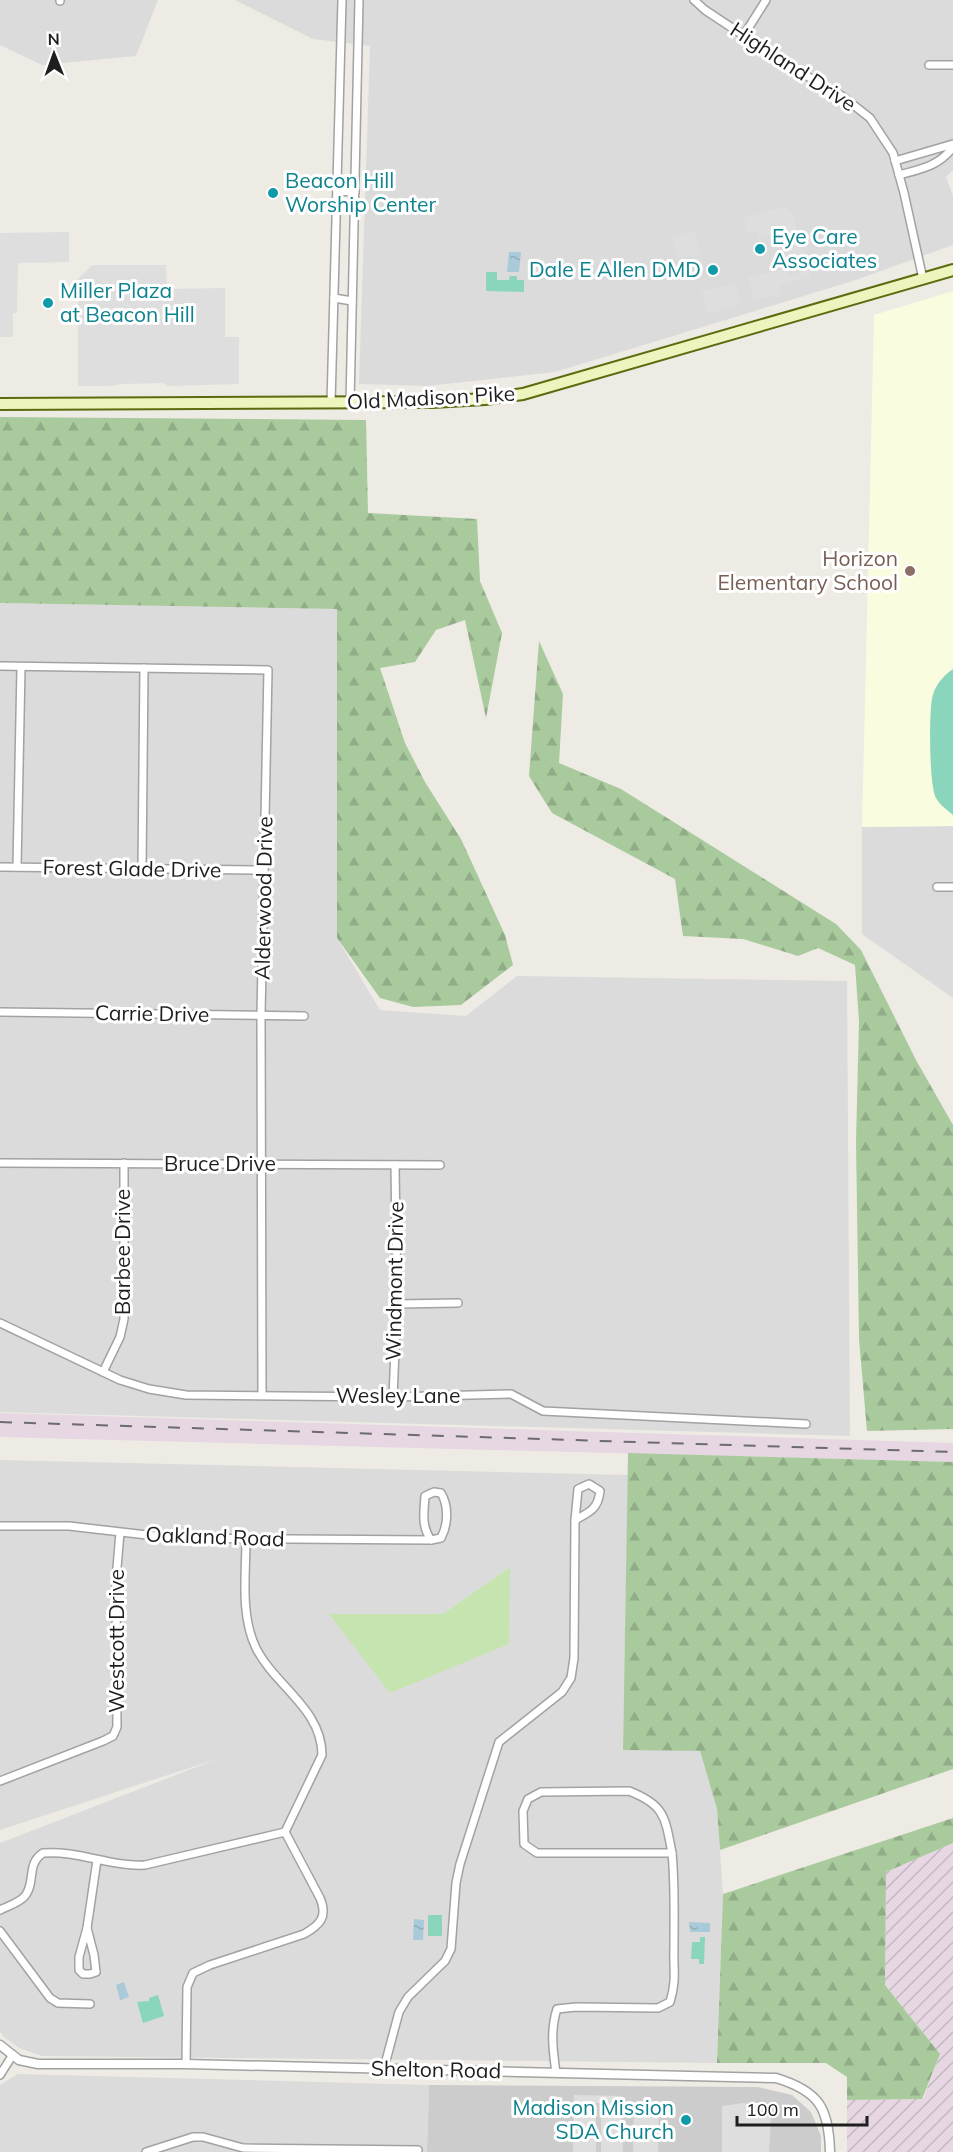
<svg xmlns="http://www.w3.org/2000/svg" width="953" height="2152" font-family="Mulish,sans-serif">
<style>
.residential{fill:#dcdbdb;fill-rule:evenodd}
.industrial{fill:url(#industrial-furrows)}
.education{fill:#fafcdf}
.religious{fill:#ccc}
.railway{fill:#e6d7e3}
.grass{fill:#c6e4af}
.forest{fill:url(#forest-firs)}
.pitch{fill:#89d6bd}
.parking{fill:#dedede}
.water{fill:url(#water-ripples)}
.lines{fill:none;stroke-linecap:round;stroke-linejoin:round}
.minor-casing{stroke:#a2a2a2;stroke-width:10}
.tertiary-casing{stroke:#a2a2a2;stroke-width:11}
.secondary-casing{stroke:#5c6b0e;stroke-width:14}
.minor{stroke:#fff;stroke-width:7}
.tertiary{stroke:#fff;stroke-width:8}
.secondary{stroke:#eef4bd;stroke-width:10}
.rail{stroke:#6c6c6c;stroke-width:2;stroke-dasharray:12 12;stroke-linecap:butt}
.culture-dot{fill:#0f9aa8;stroke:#fff;stroke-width:2}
.education-dot{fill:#8d6e63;stroke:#fff;stroke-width:2}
.labels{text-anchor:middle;stroke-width:6;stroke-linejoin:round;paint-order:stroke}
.street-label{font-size:21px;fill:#1e1e1e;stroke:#fff}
.culture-label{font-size:21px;fill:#0d838f;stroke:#fff;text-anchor:start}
.education-label{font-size:21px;fill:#785e54;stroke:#fff;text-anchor:end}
</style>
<defs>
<pattern id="industrial-furrows" width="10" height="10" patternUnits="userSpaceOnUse" patternTransform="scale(1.5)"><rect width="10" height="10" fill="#e6d7e3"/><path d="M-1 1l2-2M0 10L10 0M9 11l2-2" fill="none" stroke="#c5b8c2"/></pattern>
<pattern id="forest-firs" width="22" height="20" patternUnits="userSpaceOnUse" patternTransform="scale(1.5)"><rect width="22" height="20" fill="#a8ca9d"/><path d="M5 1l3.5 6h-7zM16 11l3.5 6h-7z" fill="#90ad87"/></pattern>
<pattern id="water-ripples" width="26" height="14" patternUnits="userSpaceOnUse" patternTransform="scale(1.5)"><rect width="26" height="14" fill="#a9cad8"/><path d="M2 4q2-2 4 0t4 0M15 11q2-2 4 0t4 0" fill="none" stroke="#91adb9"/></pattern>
</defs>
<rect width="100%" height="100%" fill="#eeebe5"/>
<g class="residential">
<path d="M0,0H158L136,56L42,65L0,45Z"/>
<path d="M235,0H953V170L946,177L953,196V245L853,281L555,372L427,386L359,384L370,46L313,39Z"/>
<path d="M0,603L338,609L337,938L380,1010L466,1016L517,976L847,981L850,1436L0,1412Z"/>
<path d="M953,826V998L862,934V827Z"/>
<path d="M0,1460L628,1475L623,1749L700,1751L717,1809L723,1894L717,2063L42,2056L19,2048L4,2037L0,2032V1843L217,1759L0,1830ZM510,1567L391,1693L330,1614H443Z"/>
<path d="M18,2074L429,2085L427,2152H0V2085Z"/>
</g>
<path class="industrial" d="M953,1843V2152H847V2100L923,2099L940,2054L885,1985L886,1872Z"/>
<path class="education" d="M953,291V826L862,827L874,315Z"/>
<path class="religious" d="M429,2085L758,2087L792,2095L811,2112L821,2136V2152H427Z"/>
<path class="railway" d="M0,1413L953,1443V1462L0,1437Z"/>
<path class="grass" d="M510,1567L509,1644L390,1693L329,1614H443Z"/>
<g class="forest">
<path d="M0,417L366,420L368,513L477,519L480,581L502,633L486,718L465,620L436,630L415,662L380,668L405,743L425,782L461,839L505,935L513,965L461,1005L413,1007L380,998L337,938V609L0,603Z"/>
<path d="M539,641L563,694L559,763L621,789L836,924L861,950L916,1060L953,1125V1429L867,1431L859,1339L856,1142L859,1021L855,965L818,948L798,956L743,939L683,936L675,879L552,813L529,776Z"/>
<path d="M628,1453L953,1462V1769L720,1850L717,1809L700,1751L623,1750Z"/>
<path d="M953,1818V1843L886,1872L885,1985L940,2054L922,2099L847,2100V2077L826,2063H717L723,1894Z"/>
</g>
<g class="pitch">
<path d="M486,272H497V280H509L510,276H517V280H524V292L486,291Z"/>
<path d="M953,669V815C947,810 940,805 936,798C929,786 929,714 932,699C934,686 943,676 953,669Z"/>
<rect x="428" y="1915" width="14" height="21"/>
<path d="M700,1937H705L704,1964H699V1959H691L692,1942H700Z"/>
<path d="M158,1995L164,2016L143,2023L137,2002L149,2001V1998Z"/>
</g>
<g class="parking">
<path d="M787,206L789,212H792L811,277L779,285L780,294L755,300L748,278L786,268L788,276L800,272L797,263L790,264L781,239L789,237L787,230L759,238L756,230L746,233L744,218Z"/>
<path d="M694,231L700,253L678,259L672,237Z"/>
<path d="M69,232V262L18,263L17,313H13V337H0V233Z"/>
<path d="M92,265H166L167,289L225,288V337H239V384L168,386L163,383L122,384L110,386H78V279Z"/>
<path d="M735,283L741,304L707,314L701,292Z"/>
<path d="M574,2095L622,2096L623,2152H601V2107H608V2103H586V2106L596,2107V2152H573Z"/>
<path d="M634,2103L659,2104L658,2152H633Z"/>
<path d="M743,2103L759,2105L763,2109V2116H771L769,2152H722V2106Z"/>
</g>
<g class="water">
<path d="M509,252H521L519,272H507Z"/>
<path d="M414,1919L424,1920L423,1940H413Z"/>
<path d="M689,1922L710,1923V1932H690Z"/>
<path d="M124,1982L129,1997L120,2000L116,1985Z"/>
</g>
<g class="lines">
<g class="minor-casing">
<g id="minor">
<path d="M60,0V1"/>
<path d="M694,0L705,10L791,67L842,96L870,118L893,153L904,193L923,279"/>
<path d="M744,35L766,0"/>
<path d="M929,65H953"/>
<path d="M895,161L953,144"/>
<path d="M899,175C921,169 939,166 953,147"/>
<path d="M337,191L355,192"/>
<path d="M334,298L352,301"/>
<path d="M331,403L342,0"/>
<path d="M350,403L359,0"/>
<path d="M0,666L268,670L261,1015L262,1395"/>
<path d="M0,867L264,870"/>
<path d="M17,867L21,667"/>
<path d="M142,869L144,668"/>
<path d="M937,887H953"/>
<path d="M0,1012L304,1016"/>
<path d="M0,1163L440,1165"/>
<path d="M397,1304L458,1303"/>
<path d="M0,1323L120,1380L149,1389L186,1395L393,1397L511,1394L543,1411L806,1424"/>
<path d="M103,1372L120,1337L124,1319V1163"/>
<path d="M393,1397L397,1304L395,1165"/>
<path d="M589,1484L600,1491C598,1509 590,1512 575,1520L578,1489Z"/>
<path d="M434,1492L441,1493C449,1506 448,1525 441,1538L431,1540C421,1526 424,1512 425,1496Z"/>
<path d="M0,1526H69L173,1538L431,1540"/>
<path d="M246,1539C246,1574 240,1615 256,1648C275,1686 322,1709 322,1755L285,1832"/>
<path d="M0,1781L103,1741L113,1736L117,1727L116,1579L120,1533"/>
<path d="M629,1791C665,1805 665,1817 672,1853H537L524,1844L523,1811L528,1799L541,1792Z"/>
<path d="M0,1910C8,1906 19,1903 25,1896C36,1882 26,1864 43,1853C77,1850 111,1867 145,1865L285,1832"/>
<path d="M87,1928L94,1955L96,1972L90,1974H83L79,1970V1957Z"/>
<path d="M87,1928L97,1860"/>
<path d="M0,1931L50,1998L58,2003L90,2004"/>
<path d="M186,2064L187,1987L193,1973L210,1965L304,1934C320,1925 328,1917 320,1898L285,1832"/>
<path d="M384,2068L399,2012L408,1997L445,1961L451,1949L456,1883L460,1864L499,1742L562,1692L571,1678L574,1658L575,1520"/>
<path d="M556,2073C553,2051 550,2030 557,2009L576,2007L658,2008L670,2002C677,1979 673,1969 674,1946C674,1915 675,1884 672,1853"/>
<path d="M0,2075L12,2056"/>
<path d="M146,2152L193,2137H203L243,2148L418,2150"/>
</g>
</g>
<g class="tertiary-casing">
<path id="tertiary" d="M0,2045L19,2060L38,2064H186L776,2078C819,2091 829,2108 830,2152"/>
</g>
<g class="secondary-casing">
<path id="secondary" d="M0,404L432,402L485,399L523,394L953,270"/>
</g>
<use href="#minor" class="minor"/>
<use href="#tertiary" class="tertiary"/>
<use href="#secondary" class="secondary"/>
<path class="rail" d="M0,1422L953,1452"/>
</g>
<g class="culture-dot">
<circle cx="273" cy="193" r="6"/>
<circle cx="760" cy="249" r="6"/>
<circle cx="713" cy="270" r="6"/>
<circle cx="48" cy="303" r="6"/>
<circle cx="686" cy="2120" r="6"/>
</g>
<circle class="education-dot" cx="910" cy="571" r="6"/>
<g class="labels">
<g class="street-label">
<text transform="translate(793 67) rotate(33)" y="7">Highland Drive</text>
<text transform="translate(431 398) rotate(-3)" y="7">Old Madison Pike</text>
<text transform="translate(132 869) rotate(1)" y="7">Forest Glade Drive</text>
<text transform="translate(264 898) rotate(-89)" y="7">Alderwood Drive</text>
<text transform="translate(152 1014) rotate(1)" y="7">Carrie Drive</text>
<text x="220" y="1171">Bruce Drive</text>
<text transform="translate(123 1252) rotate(-90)" y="7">Barbee Drive</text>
<text transform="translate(395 1281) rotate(-89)" y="7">Windmont Drive</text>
<text x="398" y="1403">Wesley Lane</text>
<text transform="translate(215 1537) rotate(2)" y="7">Oakland Road</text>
<text transform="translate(117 1641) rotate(-90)" y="7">Westcott Drive</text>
<text transform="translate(436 2070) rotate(1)" y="7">Shelton Road</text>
</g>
<g class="culture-label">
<text x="285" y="188">Beacon Hill<tspan x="285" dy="24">Worship Center</tspan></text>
<text x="772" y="244">Eye Care<tspan x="772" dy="24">Associates</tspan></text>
<text x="701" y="277" text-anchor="end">Dale E Allen DMD</text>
<text x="60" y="298">Miller Plaza<tspan x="60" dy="24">at Beacon Hill</tspan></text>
<text x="674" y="2115" text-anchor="end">Madison Mission<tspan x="674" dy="24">SDA Church</tspan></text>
</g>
<g class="education-label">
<text x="898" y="566">Horizon<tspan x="898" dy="24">Elementary School</tspan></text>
</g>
</g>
<g transform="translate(54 54) rotate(359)" stroke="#ffffff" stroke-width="4.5" paint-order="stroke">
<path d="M0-4.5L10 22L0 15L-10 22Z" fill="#1e1e1e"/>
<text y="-9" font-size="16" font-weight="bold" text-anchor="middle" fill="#1e1e1e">N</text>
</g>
<path d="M737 2116v9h130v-9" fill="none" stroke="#1e1e1e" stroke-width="3"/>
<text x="746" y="2116" font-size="18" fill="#1e1e1e" stroke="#ffffff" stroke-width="4.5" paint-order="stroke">100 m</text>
</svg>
